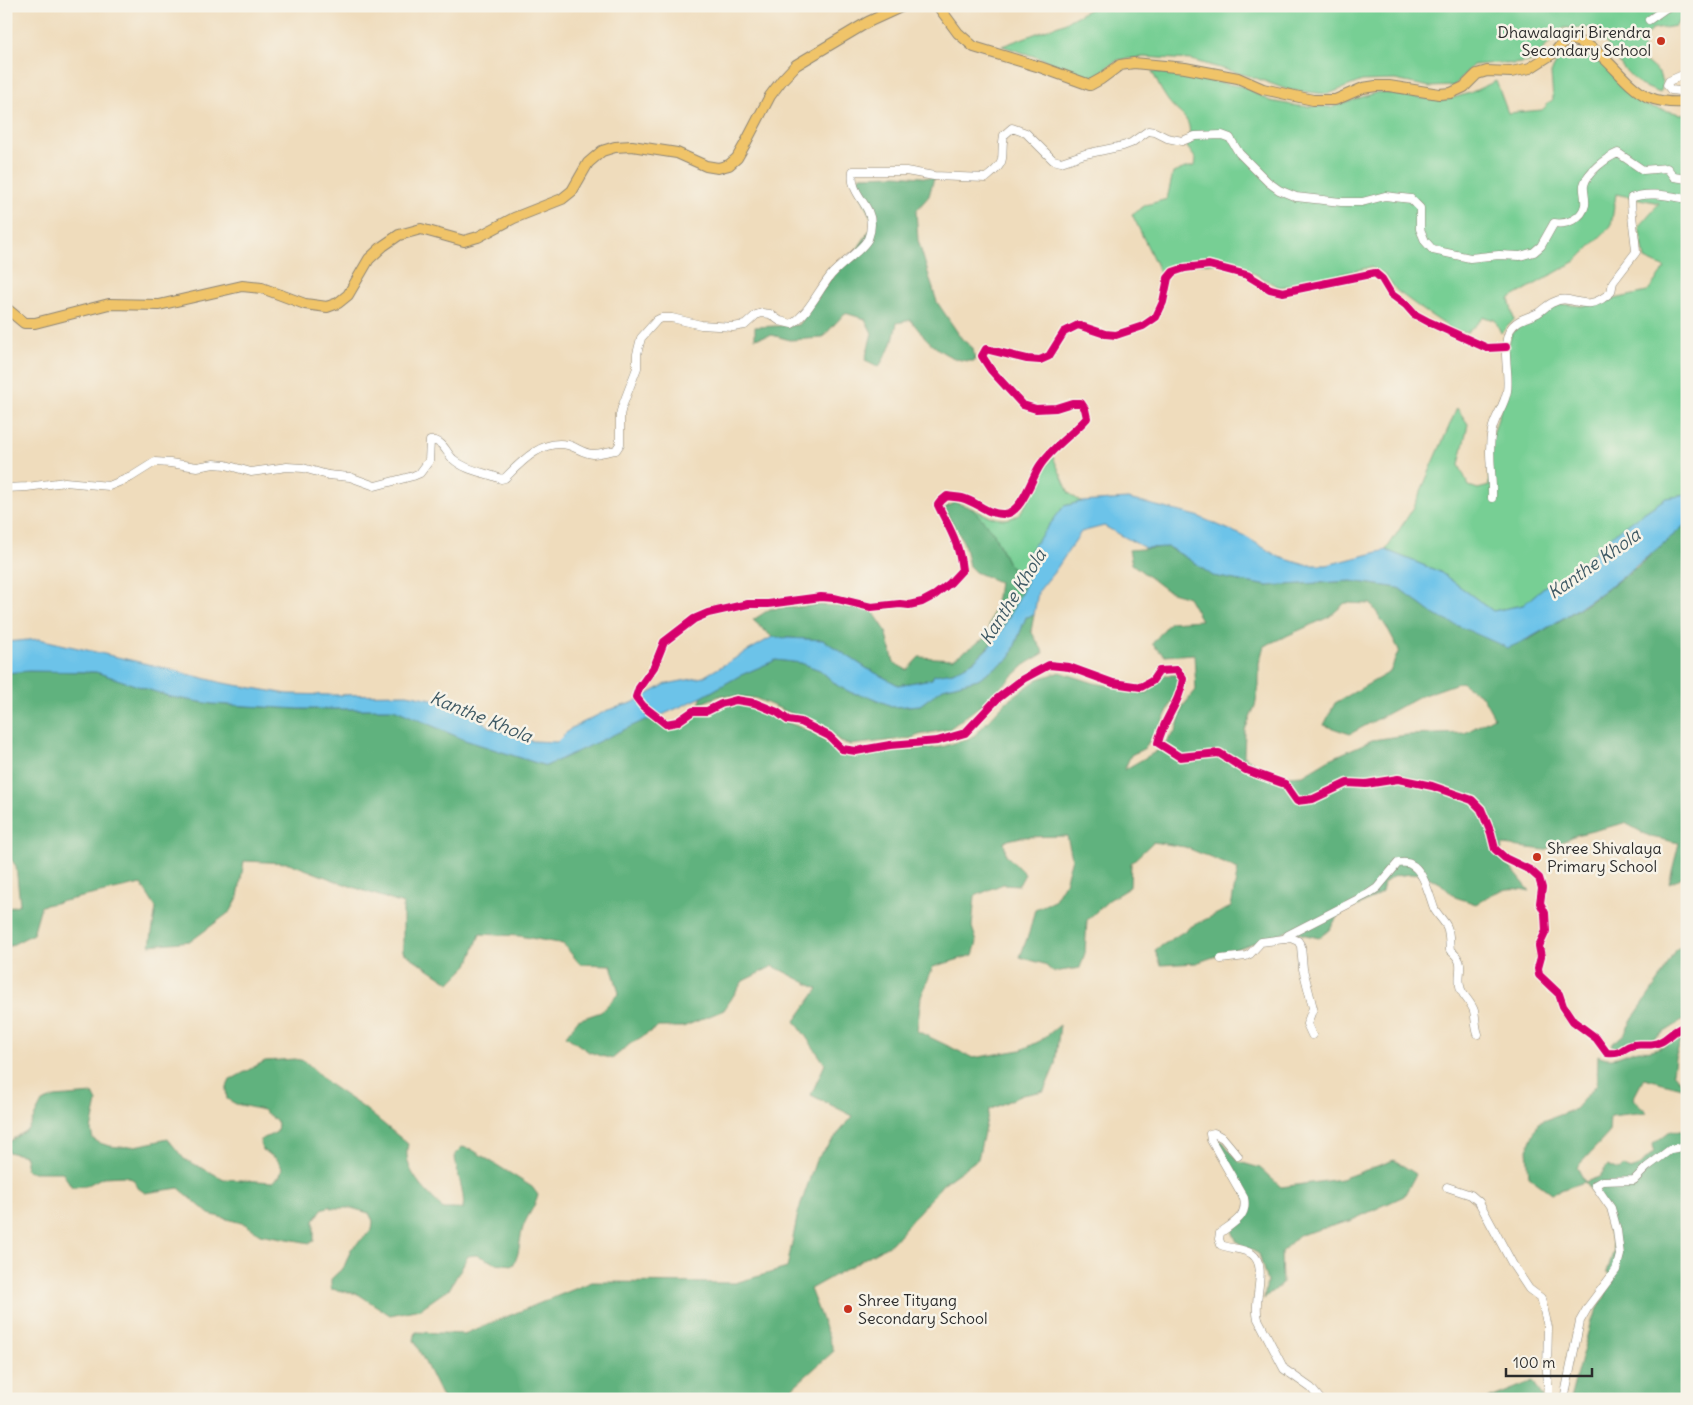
<svg xmlns="http://www.w3.org/2000/svg" width="1693" height="1405" font-family="Delius,sans-serif">
<style>
.green{fill:#77cf94;stroke:#517d60}
.forest{fill:#61b27e;stroke:#466e54;fill-rule:evenodd}
.water{fill:#6cc3e9;stroke:#4c778a}
.lines{fill:none;stroke-linecap:round;stroke-linejoin:round}
.minor-casing{stroke:#8d8474;stroke-width:9}
.major-casing{stroke:#8d8474;stroke-width:12}
.minor{stroke:#fff;stroke-width:8}
.major{stroke:#f0c469;stroke-width:10}
.cycleway-casing{stroke:#f7f3e8;stroke-width:11}
.cycleway{stroke:#d6006c;stroke-width:8}
.poi-dot{fill:#c8321e;stroke:#f7f3e8;stroke-width:2}
.labels{text-anchor:middle;stroke-width:5;stroke-linejoin:round;paint-order:stroke}
.poi-label{font-size:16px;fill:#2b2b2b;stroke:#f7f3e8;text-anchor:start}
.water-label{font-size:18px;font-style:italic;fill:#3e5964;stroke:#f7f3e8}
</style>
<rect width="100%" height="100%" fill="#f7f3e8"/>
<filter id="ink" filterUnits="userSpaceOnUse"><feTurbulence type="fractalNoise" baseFrequency=".02" numOctaves="2"/><feDisplacementMap in="SourceGraphic" scale="10" xChannelSelector="R" yChannelSelector="G"/><feConvolveMatrix kernelMatrix="1 2 1 2 8 2 1 2 1" color-interpolation-filters="sRGB"/></filter>
<filter id="wash" filterUnits="userSpaceOnUse"><feTurbulence type="fractalNoise" baseFrequency=".0096" numOctaves="4" result="noise"/><feDisplacementMap in="SourceGraphic" scale="20" xChannelSelector="R" yChannelSelector="G"/><feGaussianBlur stdDeviation="1.12" result="paint"/><feColorMatrix in="noise" values="0 0 0 0 0 0 0 0 0 0 0 0 0 0 0 0 0 1.4 0 .05"/><feComposite in="paint" operator="in"/></filter>
<g filter="url(#wash)">
<rect width="100%" height="100%" fill="#efdcbc"/>
<g class="green">
<path d="M1095,6H1687L1676,26L1652,30L1643,37L1645,61L1659,73L1663,85L1660,93L1640,85L1623,68L1606,43L1588,28H1564L1532,61L1514,64L1498,63L1473,65L1454,86L1430,87L1395,80L1362,81L1328,94L1288,90L1256,78L1191,60L1144,57L1118,60L1093,78L1078,75L1043,59L1002,46L1064,23Z"/>
<path d="M1581,51L1604,66L1643,105L1681,114L1687,113V495L1666,498L1621,528L1580,565L1544,587L1523,605L1493,611L1440,572L1386,550L1414,507L1457,408L1468,424L1459,465L1469,486L1478,489L1489,486L1488,451L1507,389L1504,355L1512,334L1520,323L1561,304L1582,306L1647,292L1665,268L1645,259L1639,226L1659,203L1616,194L1611,226L1576,261L1509,299L1514,320L1501,333L1495,320L1484,317L1467,333L1453,330L1423,310L1397,291L1383,273L1370,267L1302,284L1279,287L1246,269L1218,263L1185,264L1172,270L1163,279L1132,214L1146,205L1167,199L1173,173L1185,168L1195,166L1196,159L1187,147C1196,114 1179,119 1165,96C1160,89 1156,79 1152,71L1245,87L1270,101L1298,106L1332,107L1378,92L1442,101L1470,93L1496,81L1508,113L1542,110L1553,99L1551,73L1559,58Z"/>
<path d="M1053,457L1069,493L1081,502L1064,506L1028,553L1026,584L1007,562L994,534L971,508C984,514 1001,524 1016,516C1026,510 1035,484 1042,473C1045,467 1049,462 1053,457Z"/>
</g>
<g class="forest">
<path d="M897,175L934,178L929,196L916,211L918,240L937,302L962,339L973,348L975,361C947,363 926,341 911,320L897,323L892,344L879,367L865,360L872,333L865,319L845,313L822,338L790,340L772,335L755,338V327L798,325L831,278L854,254L874,224L855,182L860,176Z"/>
<path d="M955,502L971,508L981,518L994,534L1007,562L1026,584C1008,617 992,658 953,672C947,674 940,674 934,675L932,679L898,685L866,668L823,640L772,637L753,620L770,609L822,605L872,610L886,631L894,663L907,670L919,657L953,659L986,637L997,597L999,582L975,572L969,566L964,543L944,508Z"/>
<path d="M1687,523V875L1669,883L1679,843L1651,837L1625,823L1576,835L1545,850L1503,845L1498,857L1512,869L1530,891C1506,885 1496,891 1476,904L1455,897L1440,883L1420,873L1394,876L1384,883L1382,892L1370,900L1358,906L1346,908L1336,919L1329,930L1319,938L1288,931L1196,963L1161,965L1155,950L1192,926L1231,907L1238,869L1185,847L1153,842L1131,863L1130,887L1109,900L1087,920L1085,953L1080,968L1053,972L1044,964L1020,957L1029,933L1035,909L1054,901L1065,883L1072,858L1067,836L1021,837L1004,841L1006,855L1025,874L1019,885L1003,884L975,896L972,927L977,942L973,955L933,967L921,997L917,1031L973,1058L1021,1050L1040,1041L1060,1025L1055,1065L1044,1091L1022,1095L989,1110L978,1159L943,1184L892,1243L810,1289L834,1351L780,1399H443L414,1340L416,1332L464,1334L592,1282L735,1283L787,1268L798,1213L816,1160L853,1116L811,1095L825,1064L795,1021L818,989L773,966L743,981L724,1010L683,1027H658L630,1044L612,1059L589,1052L566,1036L578,1020L601,1012L619,993L611,965L580,964L563,944L520,936L480,934L468,965L450,983L403,952V904L344,884L289,863L244,861L238,897L231,911L191,941L150,945L156,908L141,884L41,906L33,934L6,948V909L20,904L16,866L6,853V673L29,671L96,672L171,697L212,704L299,709H394L465,740L546,766L645,719L651,720L666,728L675,727L694,714L725,705L739,703L812,732L845,756L942,747L973,737L1006,702L1038,679L1060,672L1094,683L1148,693L1152,684L1162,675H1177L1179,686L1162,723L1151,738L1145,748L1131,755L1124,770L1157,751L1176,731L1183,706L1196,690L1194,654L1165,656L1152,644L1170,622L1201,620L1188,597L1166,590L1132,564L1129,550L1167,547L1189,559L1213,576L1268,586L1351,581L1399,588L1436,616L1528,640L1585,605L1637,567ZM1345,603L1371,604L1389,631L1399,650L1390,672L1335,703L1324,725L1350,734L1418,697L1461,682L1483,697L1494,717L1465,733L1407,735L1372,740L1328,760L1303,775L1286,776L1262,769L1244,756L1245,730L1255,706L1259,686V663L1264,646L1329,617Z"/>
<path d="M1034,615L1031,631L1044,653L1027,663L985,702L949,729L919,735L912,738L850,745L841,742L819,725L755,698L722,695L699,704L702,697L739,676L776,660L801,663L820,670L838,686L852,693L868,696L894,707L920,705L943,688L978,679L1010,658L1026,617Z"/>
<path d="M1687,943V1018L1655,1038L1614,1050L1611,1045L1624,1034L1635,1015L1660,979L1675,950Z"/>
<path d="M1678,1035L1683,1037L1675,1057L1673,1073L1686,1089L1644,1078L1633,1099L1647,1112L1610,1116L1609,1133L1577,1167L1585,1182L1599,1177L1608,1165L1619,1170L1624,1166L1630,1170L1641,1165L1654,1151L1653,1144L1670,1131H1687V1399H1570L1591,1321L1614,1280L1607,1272L1614,1250L1604,1210L1585,1182L1551,1193L1529,1177L1527,1149L1538,1123L1575,1109L1597,1084L1598,1055C1615,1063 1622,1053 1639,1050C1643,1050 1647,1051 1651,1050C1662,1048 1670,1042 1678,1035Z"/>
<path d="M295,1059L305,1061L330,1085L364,1108L408,1144C401,1171 427,1191 443,1209H463C466,1191 455,1173 455,1154L462,1147L471,1149L532,1187L538,1195C535,1208 525,1218 522,1231C519,1243 520,1254 513,1265L495,1263L477,1255L468,1256L450,1288L420,1309L390,1315L358,1294L331,1289V1279L344,1267L351,1249L372,1230L373,1221L369,1213L351,1208H330L331,1206L322,1209L314,1221V1241L310,1243L260,1234L245,1224L209,1214L179,1188L145,1193L138,1188L134,1180L125,1176L103,1177L86,1186L72,1187L62,1172H29L26,1169V1156L8,1152L7,1143L28,1129L42,1102L55,1097L93,1094L97,1102L91,1130L93,1139C115,1154 143,1144 168,1139L184,1159L224,1179L273,1182L280,1176L282,1168L277,1159L262,1150L260,1140L277,1132L278,1123L263,1110L236,1104L227,1099L226,1089L230,1080L265,1061Z"/>
<path d="M1218,1140L1223,1142L1239,1162L1260,1168L1281,1187L1341,1179L1394,1160L1416,1174L1404,1196L1350,1221L1299,1235L1281,1252L1282,1284L1264,1299L1267,1282L1259,1254L1237,1242L1232,1231L1244,1220L1250,1206L1241,1185L1220,1148Z"/>
<path d="M1533,1381L1544,1399H1488Z"/>
</g>
<path class="water" d="M1687,495V523C1645,560 1603,594 1555,623C1539,633 1525,641 1508,648L1436,616L1399,588L1351,581L1268,586L1213,576L1189,559L1168,547L1145,548L1104,526L1081,532L1055,571L1038,592L1034,615L1026,617L1010,658L978,679L943,688L920,705L894,707L868,696L852,693L838,686L820,670L801,663L776,660L739,676L702,697L651,720H645L546,766L465,740L394,709H299L212,704L171,697L96,672L29,671L6,673V642L39,639L152,665L223,683L288,694L331,695L407,694L462,705L491,728L533,741L557,742L570,729L608,710L632,703L666,684L703,677L772,637L823,640L866,668L898,685L932,679L934,675L953,672L974,661L988,648L1002,630L1026,584L1028,553L1064,506L1081,502L1128,499L1197,516L1246,537L1279,557L1305,565H1327L1386,550L1440,572L1493,611L1523,605L1544,587L1580,565L1621,528L1666,498Z"/>
</g>
<g filter="url(#ink)">
<g class="lines">
<g class="minor-casing">
<g id="minor">
<path d="M1649,20L1669,6"/>
<path d="M1687,73L1669,81L1667,85L1671,90L1687,92"/>
<path d="M1506,347L1487,348L1429,322L1414,314L1406,305L1391,294L1382,279L1375,273L1283,292L1270,289L1247,275L1209,265L1185,268L1173,272L1168,278L1163,302L1156,317L1143,326L1116,335L1105,334L1078,325L1064,332L1049,356L1040,360L1027,359L986,349L982,356L991,370L1023,405L1036,409L1056,408L1072,403H1081L1085,409L1087,418C1072,435 1051,448 1039,467C1031,480 1021,514 1004,514C987,515 978,502 962,498C957,497 952,497 947,496L941,501L938,505C950,530 959,542 962,570L950,583L935,595L922,602L909,605L900,604L871,607L834,598L821,597L768,604H748L708,613L694,619L664,642L654,667L639,688L636,697L643,706L666,724L677,722L693,711H707L721,704L736,700L755,703L777,712L788,720L801,722L829,736L842,749L856,751L890,745L937,741L965,733L997,699L1023,679L1049,665L1069,667L1113,683L1141,687L1152,681L1159,671L1177,670L1183,679C1180,704 1163,719 1158,743L1180,757L1219,753L1246,770L1285,784L1297,801L1313,799L1347,783L1366,784L1398,779L1432,786L1472,800L1481,809L1491,833L1495,849L1505,858L1530,870L1539,878L1542,888L1540,903L1545,913L1546,931L1539,946L1541,957L1538,968L1539,975L1559,994L1563,1006L1573,1021L1596,1038L1607,1053C1623,1055 1621,1048 1633,1045C1642,1043 1651,1047 1660,1042C1671,1037 1673,1029 1687,1026"/>
<path d="M6,488L27,487L65,482L109,486L131,477L155,462L170,463L197,467L214,464L226,465L251,472L287,467L303,468L328,475L350,477L375,486L413,476L420,473L429,461L430,441C443,439 446,453 453,459C466,471 485,472 501,479L505,478C521,462 542,439 568,445C576,447 584,454 593,454C600,454 609,451 616,450L620,444V415L622,407L637,368V354L641,338L657,320L661,318H672L701,325L733,327L745,325L756,315L762,313L770,314L780,321L792,324C809,313 819,289 832,274C842,263 862,250 868,239C870,234 871,229 871,224C871,203 849,194 853,171H906L934,176L986,178C1010,159 999,160 1004,135L1012,128L1026,133L1053,160L1061,162L1085,154L1123,146L1131,143L1148,131L1155,132L1167,138L1182,141L1195,136L1222,135L1230,138L1239,153L1268,182L1279,190L1296,197L1341,202H1362L1385,196L1411,199L1420,208V229L1425,241L1433,250L1470,258L1499,255L1520,256L1534,252L1541,246L1554,223C1566,225 1582,219 1585,205C1586,198 1583,191 1584,185C1587,172 1606,158 1618,153L1643,170L1667,168L1674,177L1687,179"/>
<path d="M1492,498C1493,475 1487,453 1492,430C1495,416 1505,405 1507,391C1510,374 1501,347 1510,330C1516,319 1528,318 1538,313C1544,309 1548,304 1554,302C1566,295 1578,305 1591,303C1599,302 1605,297 1611,292L1613,282L1636,252C1635,234 1631,217 1631,198C1648,191 1669,196 1687,199"/>
<path d="M1285,939L1288,935L1368,894L1377,888L1398,863C1402,863 1407,862 1410,864C1424,870 1429,895 1434,908C1437,915 1444,920 1447,927C1450,934 1449,943 1450,950C1467,964 1457,969 1460,986C1461,995 1471,1001 1474,1011C1476,1019 1475,1026 1478,1034"/>
<path d="M1221,959L1246,956L1250,954L1261,942L1291,938L1298,941L1301,946L1303,969L1313,1008L1307,1024L1312,1035"/>
<path d="M1238,1156L1223,1138L1214,1133L1210,1134L1211,1140L1244,1198C1248,1217 1233,1223 1220,1233L1219,1239L1221,1245C1230,1249 1243,1248 1252,1254C1269,1266 1252,1301 1258,1319L1284,1369L1311,1388L1320,1399"/>
<path d="M1447,1187L1471,1195L1479,1202L1513,1265L1529,1289L1541,1298L1548,1327L1547,1371L1549,1399"/>
<path d="M1564,1399L1580,1321L1588,1307L1616,1270L1620,1255L1617,1230L1611,1208L1595,1185L1602,1181L1634,1180L1647,1167L1671,1149L1687,1146"/>
</g>
</g>
<g class="major-casing">
<g id="major">
<path d="M938,6L958,33L974,47L1040,67L1090,85L1101,79L1120,65L1134,63L1185,68L1238,78L1263,89L1313,100H1335L1363,88L1376,86H1389L1439,94L1451,93L1464,87L1477,74L1487,71L1511,72L1530,68L1555,52L1566,39C1602,41 1618,82 1648,97C1660,102 1674,103 1687,102"/>
<path d="M6,308L24,323H35L109,304L159,305L242,286L262,288L305,304L327,307L338,303L348,295L369,259L383,246L399,235L421,229L464,241L478,237L514,218L562,199L572,191L588,163L602,151L615,147L632,146L677,153L706,166L718,168L729,165L737,158L745,144L770,96L782,80L796,65L868,22L903,6"/>
</g>
</g>
<use href="#minor" class="minor"/>
<use href="#major" class="major"/>
<g class="cycleway-casing">
<path id="cycleway" d="M1506,347L1487,348L1429,322L1414,314L1406,305L1391,294L1382,279L1375,273L1283,292L1270,289L1247,275L1209,265L1185,268L1173,272L1168,278L1163,302L1156,317L1143,326L1116,335L1105,334L1078,325L1064,332L1049,356L1040,360L1027,359L986,349L982,356L991,370L1023,405L1036,409L1056,408L1072,403H1081L1085,409L1087,418C1072,435 1051,448 1039,467C1031,480 1021,514 1004,514C987,515 978,502 962,498C957,497 952,497 947,496L941,501L938,505C950,530 959,542 962,570L950,583L935,595L922,602L909,605L900,604L871,607L834,598L821,597L768,604H748L708,613L694,619L664,642L654,667L639,688L636,697L643,706L666,724L677,722L693,711H707L721,704L736,700L755,703L777,712L788,720L801,722L829,736L842,749L856,751L890,745L937,741L965,733L997,699L1023,679L1049,665L1069,667L1113,683L1141,687L1152,681L1159,671L1177,670L1183,679C1180,704 1163,719 1158,743L1180,757L1219,753L1246,770L1285,784L1297,801L1313,799L1347,783L1366,784L1398,779L1432,786L1472,800L1481,809L1491,833L1495,849L1505,858L1530,870L1539,878L1542,888L1540,903L1545,913L1546,931L1539,946L1541,957L1538,968L1539,975L1559,994L1563,1006L1573,1021L1596,1038L1607,1053C1623,1055 1621,1048 1633,1045C1642,1043 1651,1047 1660,1042C1671,1037 1673,1029 1687,1026"/>
</g>
<use href="#cycleway" class="cycleway"/>
</g>
</g>
<g class="poi-dot">
<circle cx="1661" cy="41" r="5"/>
<circle cx="1537" cy="857" r="5"/>
<circle cx="848" cy="1309" r="5"/>
</g>
<g class="labels">
<g class="poi-label">
<text x="1651" y="38" text-anchor="end">Dhawalagiri Birendra<tspan x="1651" dy="18">Secondary School</tspan></text>
<text x="1547" y="854">Shree Shivalaya<tspan x="1547" dy="18">Primary School</tspan></text>
<text x="858" y="1306">Shree Tityang<tspan x="858" dy="18">Secondary School</tspan></text>
</g>
<g class="water-label">
<text transform="translate(1594 564) rotate(-35)" y="6">Kanthe Khola</text>
<text transform="translate(1013 597) rotate(-58)" y="6">Kanthe Khola</text>
<text transform="translate(481 717) rotate(22)" y="6">Kanthe Khola</text>
</g>
</g>
<rect width="1693" height="1405" fill="none" stroke="#f7f3e8" stroke-width="25"/>
<path d="M1506 1368v8h86v-8" fill="none" stroke="#2b2b2b" stroke-width="2.5"/>
<text x="1513" y="1368" font-size="15" fill="#2b2b2b" stroke="#f7f3e8" stroke-width="4" paint-order="stroke">100 m</text>
</svg>
